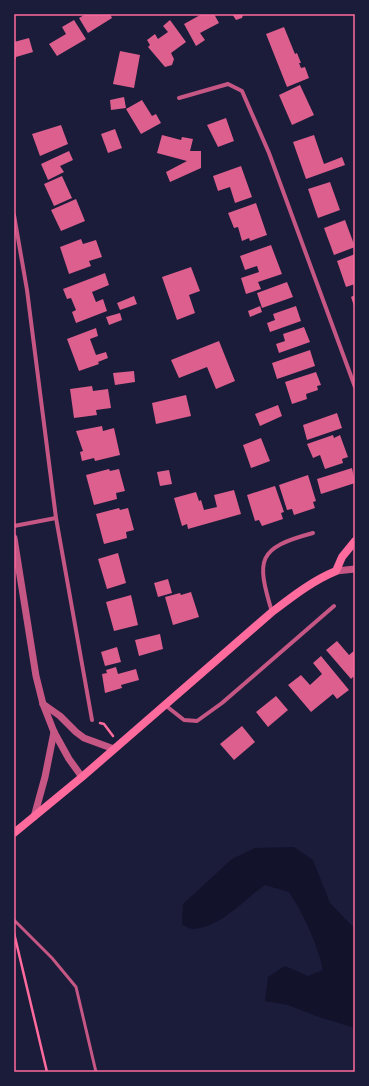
<svg xmlns="http://www.w3.org/2000/svg" width="369" height="1086" font-family="Raleway,sans-serif">
<style>
.water{fill:#12122b}
.building{fill:#dd5f8e}
.lines{fill:none;stroke-linecap:round;stroke-linejoin:round}
.path{stroke:#ff6b9d;stroke-width:2.5}
.service{stroke:#c65784;stroke-width:3}
.minor{stroke:#c65784;stroke-width:4}
.tertiary{stroke:#c65784;stroke-width:7}
.secondary{stroke:#ff6b9d;stroke-width:8}
.neatline{fill:none;stroke:#ff6b9d;stroke-width:1.5}
</style>
<rect width="100%" height="100%" fill="#1b1b3a"/>
<path class="water" d="M294,847L313,860L330,903L355,929V1028L319,1017L288,1005L265,1001L268,977L285,966L308,976L323,970C317,943 304,915 289,892L265,885C243,900 223,926 194,929C190,929 185,926 182,925L183,904L232,859L255,848Z"/>
<g class="building">
<path d="M86,14H110L112,18L88,33L79,18Z"/>
<path d="M202,14H214L219,23L200,33L205,40L196,46L184,24Z"/>
<path d="M232,14H243V15L242,18L236,20Z"/>
<path d="M74,20L86,39L57,56L49,44L66,34L62,27Z"/>
<path d="M170,20L186,42L171,53L174,59L172,65L165,67L148,47L150,45L147,40L155,34L158,39L168,32L163,26Z"/>
<path d="M284,27L295,54L297,53L301,63H299L301,68L305,67L309,78L287,87L266,34Z"/>
<path d="M29,38L33,52L16,57V59L14,60V42Z"/>
<path d="M120,51L140,55L134,88L113,84Z"/>
<path d="M300,85L314,115L292,125L279,95Z"/>
<path d="M124,97L126,108L111,110L110,100Z"/>
<path d="M142,100L152,116L156,114L161,123L141,134L126,109Z"/>
<path d="M226,118L234,141L218,147L207,125Z"/>
<path d="M61,125L68,144L40,156L32,134Z"/>
<path d="M115,129L122,148L108,153L101,134Z"/>
<path d="M162,135L181,140L182,137L193,139L190,151H201V168L170,182L166,172L187,161L157,153Z"/>
<path d="M314,135L324,164L342,157L345,165L306,179L293,142Z"/>
<path d="M69,151L73,160L60,166L64,172L48,180L41,164Z"/>
<path d="M241,166L252,197L235,203L230,187L218,191L213,176Z"/>
<path d="M62,176L72,198L54,206L44,184Z"/>
<path d="M330,182L340,210L318,218L308,189Z"/>
<path d="M76,199L85,221L61,231L51,210Z"/>
<path d="M256,203L267,235L250,241L249,238L242,241L238,227L234,228L228,213Z"/>
<path d="M345,220L355,247L334,255L324,228Z"/>
<path d="M81,239L83,244L96,240L102,257L89,261L91,266L69,274L60,247Z"/>
<path d="M271,245L282,274L258,282L261,289L246,294L241,278L259,272L257,266L245,270L240,256Z"/>
<path d="M355,254V284L346,287L337,261Z"/>
<path d="M191,267L200,291L189,295L195,313L177,320L162,277Z"/>
<path d="M105,273L109,285L92,292L96,302L103,299L107,311L76,323L72,312L76,310L71,298L67,299L63,289Z"/>
<path d="M287,282L293,297L262,308L257,293Z"/>
<path d="M355,295V309L351,297Z"/>
<path d="M134,296L137,304L120,310L117,303Z"/>
<path d="M260,306L262,312L250,317L248,311Z"/>
<path d="M296,306L301,321L270,332L267,323L275,320L273,314Z"/>
<path d="M120,313L122,320L109,325L106,317Z"/>
<path d="M304,327L310,342L279,353L276,344L285,341L283,334Z"/>
<path d="M96,328L98,336L90,339L96,355L106,352L108,358L98,362L99,364L79,371L67,339Z"/>
<path d="M219,341L235,381L216,389L207,367L179,378L171,360Z"/>
<path d="M310,350L315,366L277,379L272,363Z"/>
<path d="M134,371L135,382L115,385L113,373Z"/>
<path d="M316,372L321,385L317,386L318,390L306,394L307,399L292,404L285,382Z"/>
<path d="M92,386L93,391L108,389L111,408L96,410L97,415L74,418L70,389Z"/>
<path d="M186,395L191,416L156,424L152,403Z"/>
<path d="M278,405L282,416L260,426L255,414Z"/>
<path d="M337,413L342,428L307,440L303,425Z"/>
<path d="M102,426L103,431L114,428L120,455L95,461L94,458L82,461L80,452L83,451L76,431Z"/>
<path d="M333,435L334,438L340,435L348,457L342,459L343,463L325,469L320,455L313,458L307,444Z"/>
<path d="M261,438L270,461L251,468L243,445Z"/>
<path d="M352,468L355,483L321,494L317,479Z"/>
<path d="M109,469L110,471L119,469L125,491L116,493L117,499L94,505L86,475Z"/>
<path d="M169,470L172,484L160,486L157,472Z"/>
<path d="M308,475L316,501L313,502L315,508L294,515L292,509L287,510L279,485Z"/>
<path d="M275,486L284,512L281,513L283,519L262,526L259,520L255,521L247,495Z"/>
<path d="M234,490L241,514L188,529L187,524L182,526L174,498L196,492L199,501L201,500L204,510L217,507L214,495Z"/>
<path d="M119,508L120,510L128,508L134,530L126,532L127,538L104,544L96,514Z"/>
<path d="M118,553L126,583L107,589L98,559Z"/>
<path d="M168,579L172,593L158,597L154,583Z"/>
<path d="M191,592L199,617L173,625L165,597L180,593L181,595Z"/>
<path d="M131,595L138,625L114,631L106,602Z"/>
<path d="M160,634L163,649L139,656L135,640Z"/>
<path d="M337,641L349,655L355,650V675L351,679L326,650Z"/>
<path d="M117,647L121,662L105,666L101,652Z"/>
<path d="M321,656L349,690L337,699L333,694L311,712L288,685L301,675L310,685L322,674L313,663Z"/>
<path d="M116,667L118,674L136,669L139,680L121,685L122,688L105,693L102,674L107,673L106,670Z"/>
<path d="M276,696L288,710L268,727L256,712Z"/>
<path d="M242,726L255,742L234,760L220,744Z"/>
</g>
<g class="lines">
<g class="path">
<path d="M100,723L104,724L113,736"/>
<path d="M14,933L47,1072"/>
</g>
<path class="service" d="M14,920L52,958L76,987L96,1072"/>
<g class="minor">
<path d="M179,98L228,84L242,91L269,153L355,387"/>
<path d="M14,215L27,290L56,518L92,720"/>
<path d="M14,526L56,518"/>
<path d="M272,612C256,559 257,548 313,533"/>
<path d="M165,705L184,720L197,721L222,703L334,606"/>
</g>
<g class="tertiary">
<path d="M14,538L36,676L43,704L54,732L69,759L82,777"/>
<path d="M336,571L355,569"/>
<path d="M43,704L60,716L76,732L84,738L114,749"/>
<path d="M34,817L45,777L54,732"/>
</g>
<path class="secondary" d="M14,833L82,777L272,612C293,596 312,581 336,571L342,557L355,541"/>
</g>
<rect width="369" height="1086" fill="none" stroke="#1b1b3a" stroke-width="30"/>
<rect x="15" y="15" width="339" height="1056" class="neatline"/>
</svg>
